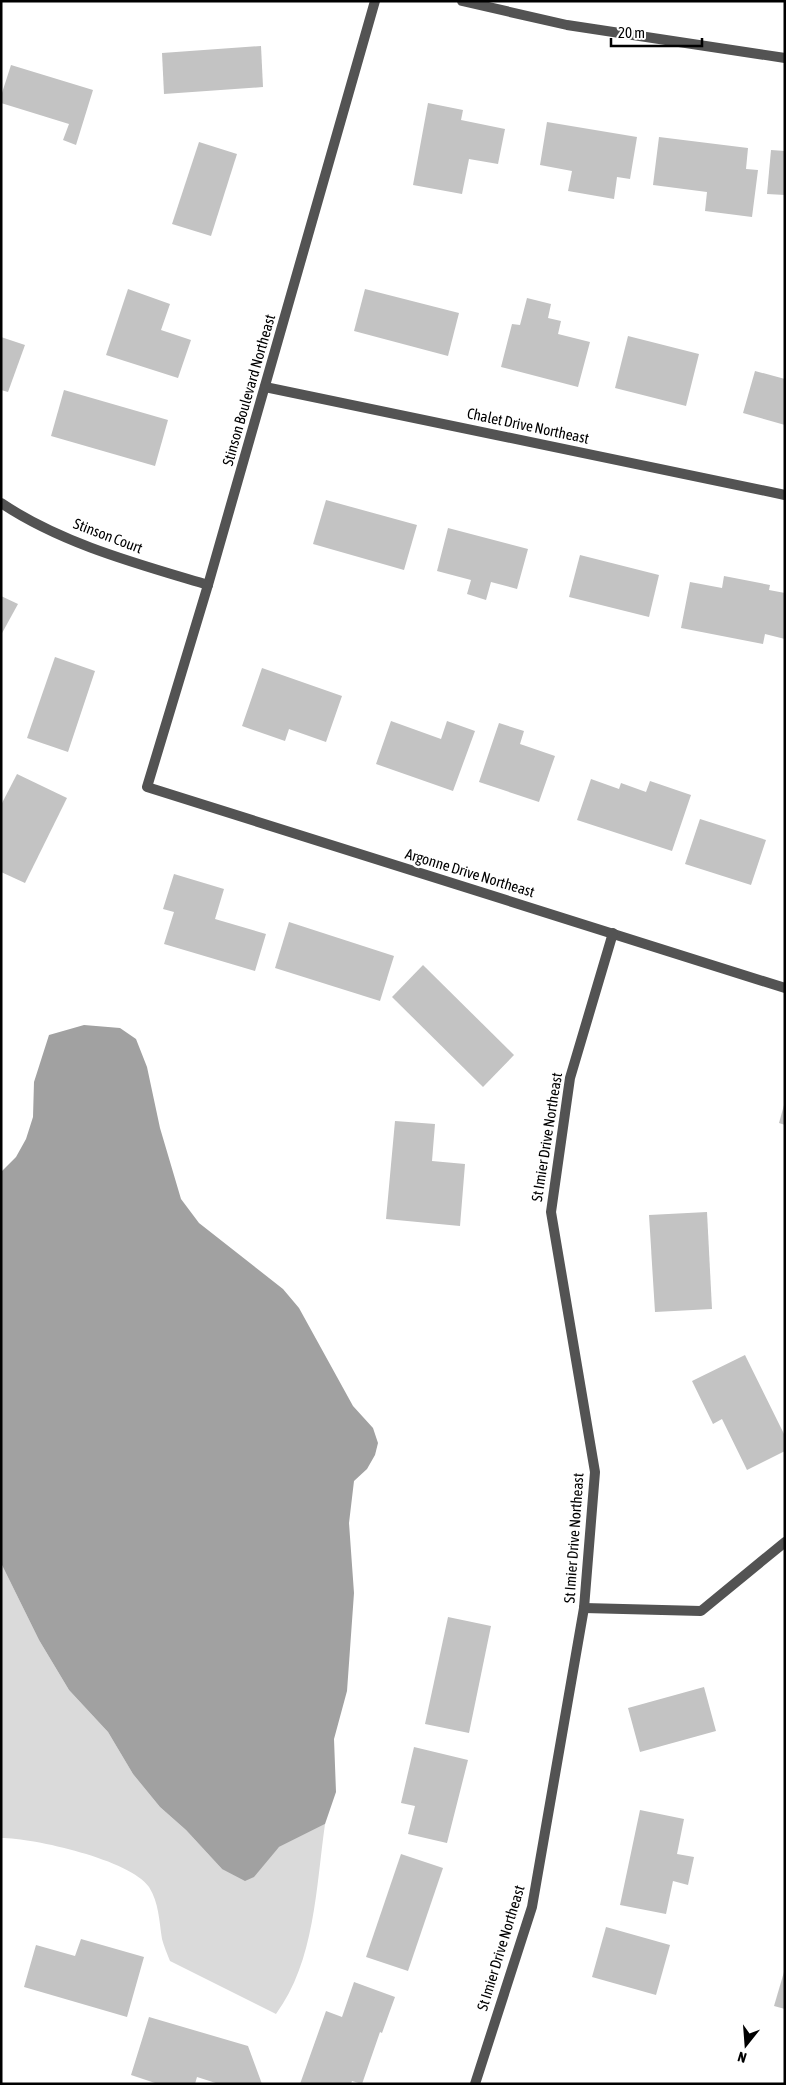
<svg xmlns="http://www.w3.org/2000/svg" width="786" height="2085" font-family="'Asap Condensed',sans-serif">
<style>
.green{fill:#dadada}
.water{fill:#a1a1a1}
.building{fill:#c3c3c3}
.lines{fill:none;stroke-linecap:round;stroke-linejoin:round}
.minor{stroke:#535353;stroke-width:10}
.labels{text-anchor:middle;stroke-width:5;stroke-linejoin:round;paint-order:stroke}
.street-label{font-size:15px;fill:#000;stroke:#fff}
</style>
<rect width="100%" height="100%" fill="#fff"/>
<path class="green" d="M1,1563L39,1640L69,1690L108,1732L133,1774L160,1807L186,1830L222,1869L279,1847L325,1824C316,1887 315,1961 276,2014L170,1961C167,1954 164,1946 162,1939C159,1920 159,1903 149,1887C131,1860 34,1838 1,1838Z"/>
<path class="water" d="M84,1025L120,1028L136,1039L147,1067L160,1128L181,1199L199,1223L283,1289L299,1308L353,1406L373,1428L378,1443L375,1455L367,1469L354,1481L349,1523L354,1593L347,1691L334,1739L336,1792L325,1824L279,1847L254,1877L245,1881L222,1869L186,1830L160,1807L133,1774L108,1732L69,1690L39,1640L1,1563V1172L16,1157L26,1139L33,1117L34,1082L49,1035Z"/>
<g class="building">
<path d="M261,46L263,87L164,94L162,53Z"/>
<path d="M11,65L93,90L76,145L63,140L69,124L1,103V96Z"/>
<path d="M428,103L463,110L461,120L505,129L498,164L469,159L462,194L413,185Z"/>
<path d="M547,122L637,137L630,179L617,177L614,199L568,191L572,171L540,165Z"/>
<path d="M659,137L748,148L746,169L758,170L752,217L705,211L707,192L653,185Z"/>
<path d="M199,142L237,154L211,236L172,224Z"/>
<path d="M771,150L785,151V195L767,194Z"/>
<path d="M128,289L170,304L161,330L191,340L178,378L106,355Z"/>
<path d="M365,289L459,313L448,356L354,331Z"/>
<path d="M527,298L551,304L548,318L561,321L558,334L590,342L578,387L501,367L512,324L520,325Z"/>
<path d="M628,336L699,354L686,406L615,388Z"/>
<path d="M1,337L25,345L8,392L1,390Z"/>
<path d="M755,371L785,379V425L743,413Z"/>
<path d="M64,390L168,420L155,466L51,436Z"/>
<path d="M326,500L417,525L404,570L313,544Z"/>
<path d="M448,528L528,549L517,589L491,582L486,600L467,594L471,580L437,571Z"/>
<path d="M580,555L659,575L649,617L569,597Z"/>
<path d="M724,576L770,585L769,590L785,593V639L765,634L763,644L681,628L690,582L722,588Z"/>
<path d="M1,596L18,604L1,635Z"/>
<path d="M55,657L95,671L68,752L27,738Z"/>
<path d="M262,668L342,696L326,742L289,729L285,741L242,726Z"/>
<path d="M391,721L441,739L447,721L475,731L453,791L376,764Z"/>
<path d="M499,723L524,731L520,744L555,756L539,802L479,782Z"/>
<path d="M17,774L67,798L25,883L1,872V805Z"/>
<path d="M591,779L619,789L621,783L646,792L650,781L691,795L672,851L577,820Z"/>
<path d="M700,819L766,840L751,885L685,864Z"/>
<path d="M174,874L224,889L215,919L266,934L255,971L164,944L174,912L163,909Z"/>
<path d="M289,922L394,956L380,1001L275,968Z"/>
<path d="M423,965L514,1055L483,1087L392,997Z"/>
<path d="M784,1105H785V1125L779,1123Z"/>
<path d="M395,1121L435,1124L432,1161L465,1164L460,1226L386,1219Z"/>
<path d="M707,1212L712,1309L655,1312L649,1215Z"/>
<path d="M745,1355L785,1436V1451L747,1470L722,1419L713,1424L692,1381Z"/>
<path d="M448,1617L491,1626L469,1733L425,1724Z"/>
<path d="M704,1687L716,1731L640,1752L628,1708Z"/>
<path d="M414,1747L468,1760L447,1843L408,1834L415,1806L401,1803Z"/>
<path d="M640,1810L684,1819L677,1854L694,1857L688,1885L673,1881L666,1914L620,1905Z"/>
<path d="M401,1854L443,1868L408,1971L366,1957Z"/>
<path d="M606,1927L670,1945L656,1995L592,1977Z"/>
<path d="M81,1939L144,1957L127,2017L24,1987L36,1945L75,1956Z"/>
<path d="M784,1972H785V2009L774,2006Z"/>
<path d="M354,1982L395,1997L382,2033L380,2032L362,2084L352,2081L351,2084H300L326,2011L342,2017Z"/>
<path d="M149,2017L248,2046L262,2084H219L197,2077L195,2084H158L131,2075Z"/>
</g>
<g class="lines">
<g class="minor">
<path d="M375,1L208,585L147,787L785,988"/>
<path d="M462,1L567,25L785,58"/>
<path d="M265,387L785,495"/>
<path d="M1,503C62,544 138,564 208,585"/>
<path d="M584,1608L701,1611L785,1542"/>
<path d="M475,2084L532,1907L584,1608L595,1472L551,1212L570,1078L613,933"/>
</g>
</g>
<g class="labels">
<g class="street-label">
<text transform="translate(249 390) rotate(-74)" y="5">Stinson Boulevard Northeast</text>
<text transform="translate(528 426) rotate(12)" y="5">Chalet Drive Northeast</text>
<text transform="translate(108 536) rotate(21)" y="5">Stinson Court</text>
<text transform="translate(470 873) rotate(17)" y="5">Argonne Drive Northeast</text>
<text transform="translate(547 1137) rotate(-81)" y="5">St Imier Drive Northeast</text>
<text transform="translate(574 1538) rotate(-86)" y="5">St Imier Drive Northeast</text>
<text transform="translate(501 1948) rotate(-73)" y="5">St Imier Drive Northeast</text>
</g>
</g>
<rect width="786" height="2085" fill="none" stroke="#000000" stroke-width="5"/>
<g transform="translate(746 2045) rotate(197)" stroke="#ffffff" stroke-width="4" paint-order="stroke">
<path d="M0-4L9 19L0 12L-9 19Z" fill="#000000"/>
<text y="-8" font-size="14" font-weight="bold" text-anchor="middle" fill="#000000">N</text>
</g>
<path d="M611 38v8h91v-8" fill="none" stroke="#000000" stroke-width="2.5"/>
<text x="618" y="38" font-size="15" fill="#000000" stroke="#ffffff" stroke-width="4" paint-order="stroke">20 m</text>
</svg>
